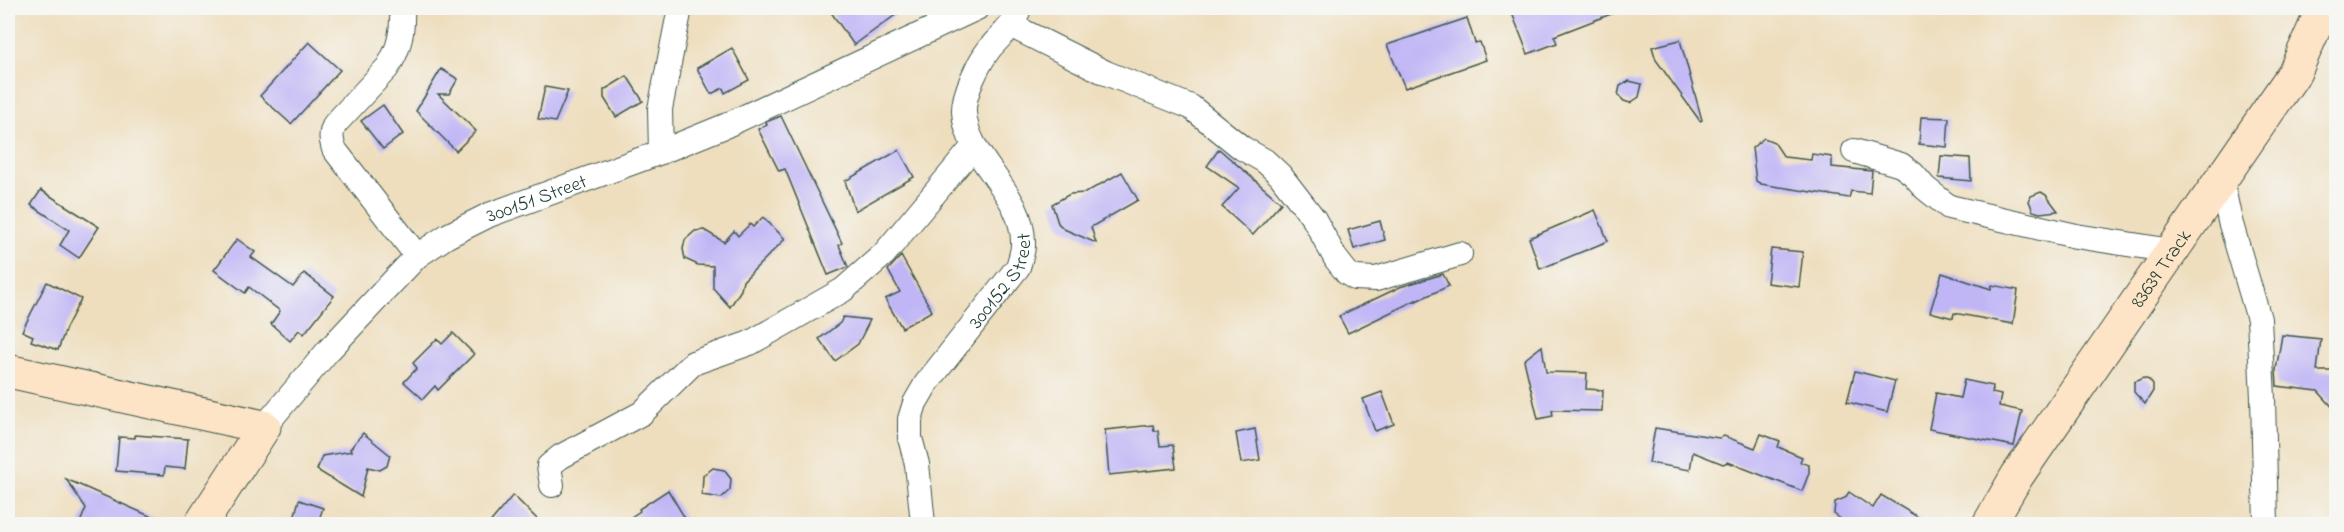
<svg xmlns="http://www.w3.org/2000/svg" width="2344" height="532" font-family="'Indie Flower',sans-serif">
<style>
.building{fill:#c0b6f6}
.lines{fill:none;stroke-linecap:round;stroke-linejoin:round}
.street-casing{stroke:#3e5549;stroke-width:26}
.secondary-casing{stroke:#3e5549;stroke-width:35}
.street{stroke:#fff;stroke-width:24}
.secondary{stroke:#fee4c6;stroke-width:33}
.labels{text-anchor:middle;stroke-width:6;stroke-linejoin:round;paint-order:stroke}
.street-label{font-size:20px;fill:#1f3d34;stroke:#f6f6f2}
</style>
<rect width="100%" height="100%" fill="#f6f6f2"/>
<filter id="ink" filterUnits="userSpaceOnUse"><feTurbulence type="fractalNoise" baseFrequency=".0167" numOctaves="2"/><feDisplacementMap in="SourceGraphic" scale="12" xChannelSelector="R" yChannelSelector="G"/><feConvolveMatrix kernelMatrix="1 2 1 2 8 2 1 2 1" color-interpolation-filters="sRGB"/></filter>
<filter id="wash" filterUnits="userSpaceOnUse"><feTurbulence type="fractalNoise" baseFrequency=".008" numOctaves="4" result="noise"/><feDisplacementMap in="SourceGraphic" scale="24" xChannelSelector="R" yChannelSelector="G"/><feGaussianBlur stdDeviation="1.35" result="paint"/><feColorMatrix in="noise" values="0 0 0 0 0 0 0 0 0 0 0 0 0 0 0 0 0 1.4 0 .05"/><feComposite in="paint" operator="in"/></filter>
<g filter="url(#wash)">
<rect width="100%" height="100%" fill="#eedebe"/>
<g id="blocks">
<g class="building">
<path d="M828,8H905L854,45Z"/>
<path d="M1510,8H1624V9L1554,36L1557,43L1528,54Z"/>
<path d="M1467,18L1475,43L1480,42L1486,60L1405,88L1387,45Z"/>
<path d="M1680,40L1702,120L1700,121L1656,60L1652,47Z"/>
<path d="M309,42L340,70L291,124L260,96Z"/>
<path d="M732,48L749,80L725,93L723,88L711,94L697,68Z"/>
<path d="M441,69L458,79L449,94H438L476,131L456,151L416,111Z"/>
<path d="M627,76L643,101L616,117L604,98V90Z"/>
<path d="M1629,81L1642,84L1639,97L1630,103L1624,101L1618,95L1620,86Z"/>
<path d="M545,87L568,91L555,122L538,119Z"/>
<path d="M383,105L403,134L383,149L361,121Z"/>
<path d="M781,116L842,243L839,245L848,267L828,275L785,169L779,171L758,129L767,125L766,122Z"/>
<path d="M1921,117L1949,118L1947,147L1919,144Z"/>
<path d="M1764,138L1774,142L1784,157L1811,160L1812,154L1832,157V167L1872,171L1870,193L1851,191L1849,198L1761,184L1756,181L1752,148Z"/>
<path d="M1219,149L1281,203L1253,235L1222,207L1239,188L1207,166Z"/>
<path d="M899,150L914,177L855,211L845,181Z"/>
<path d="M1941,156L1970,158L1971,181L1939,178Z"/>
<path d="M1122,172L1138,200L1091,227L1096,243L1064,229L1058,223L1052,204L1070,194L1085,193Z"/>
<path d="M41,190L99,227L79,258L60,245L69,230L31,205Z"/>
<path d="M2041,192L2046,195L2058,211L2040,213L2033,211L2029,201L2031,196Z"/>
<path d="M1595,210L1608,241L1540,269L1529,238Z"/>
<path d="M763,217L785,239L743,281L741,290L730,307L713,288V266L698,265L685,259L683,249L685,240L695,231L704,230L724,242L734,231L738,236L750,224L753,227Z"/>
<path d="M1380,221L1385,240L1354,249L1348,230Z"/>
<path d="M237,239L255,252L251,257L293,287L304,273L334,296L304,334L299,330L290,341L271,324L280,311L249,287L245,293L214,270Z"/>
<path d="M1771,249L1803,252L1799,287L1767,283Z"/>
<path d="M901,256L932,311L902,328L885,299L900,292L888,270Z"/>
<path d="M1942,273L1991,289L1992,285L2018,290L2013,324L1954,313L1953,318L1930,312Z"/>
<path d="M1443,274L1449,286L1416,301V300L1348,333L1339,316L1400,287Z"/>
<path d="M47,282L81,299L66,328L58,350L31,341L33,336L22,331Z"/>
<path d="M843,317L870,320L858,344L835,361L819,339L840,323Z"/>
<path d="M453,333L474,354L438,390L435,386L423,399L404,382L417,368L413,363L437,339L442,344Z"/>
<path d="M2282,335L2321,339L2317,371H2337V412L2318,391L2277,386L2276,370Z"/>
<path d="M1542,346L1546,372L1587,373L1586,389L1603,390L1602,411L1552,410L1553,416L1538,419L1524,360Z"/>
<path d="M1855,371L1895,381L1887,412L1847,402Z"/>
<path d="M2143,378L2149,380L2153,385V391L2145,404L2134,392V382Z"/>
<path d="M1964,380L1993,386L1992,393L2001,395L1999,406L2022,411L2014,446L1929,429L1936,393L1960,398Z"/>
<path d="M1382,392L1394,424L1375,431L1363,399Z"/>
<path d="M1153,425L1154,431H1158L1160,446L1173,445L1176,468L1109,475L1105,430Z"/>
<path d="M1655,428L1719,438L1724,436L1755,448L1761,434L1780,441L1778,447L1802,457L1800,462L1809,465V473L1802,491L1728,462L1723,464L1693,452L1690,470L1649,463Z"/>
<path d="M1255,429L1260,460L1241,463L1236,433Z"/>
<path d="M363,433L390,455L387,466L380,470L368,467L361,497L317,470L322,456L352,451L350,449Z"/>
<path d="M135,435L188,439L185,469L165,467L164,475L116,471L119,437L135,438Z"/>
<path d="M713,468L724,470L731,479L730,490L721,498L702,495L703,476Z"/>
<path d="M66,479L170,525H79L86,508Z"/>
<path d="M668,490L689,525H619L640,511L639,509Z"/>
<path d="M1849,492L1873,508L1881,495L1931,525H1849L1834,514L1835,502L1845,498Z"/>
<path d="M513,495L543,525H488Z"/>
<path d="M299,500L323,508L317,525H292Z"/>
</g>
</g>
</g>
<g filter="url(#ink)">
<use href="#blocks" fill-opacity="0" stroke="#3e5549" stroke-width="1.5"/>
<g class="lines">
<g class="street-casing">
<g id="street">
<path d="M402,8C403,30 400,49 387,68L335,124C330,134 331,139 334,149L417,256"/>
<path d="M1012,26L1106,73L1191,107L1242,148L1265,161L1280,175L1314,219L1336,259L1347,273L1355,278L1376,279L1460,254"/>
<path d="M1854,151L1901,165L1913,174L1925,188L1949,207L2076,236L2172,251"/>
<path d="M661,152L660,109L680,8"/>
<path d="M2221,179L2230,221L2259,319L2263,398L2266,524"/>
<path id="s1" d="M264,427L327,352L384,291L417,256L447,236L489,215L661,152L725,126L977,8"/>
<path d="M552,485L549,466L560,457L642,413L693,363L750,343L843,290L884,254L974,146"/>
<path id="s2" d="M923,524L917,464L910,438V419L915,403L926,384L1018,267C1020,260 1023,252 1023,245C1025,192 967,162 964,112C963,94 979,62 990,48C1002,34 1014,26 1019,8"/>
</g>
</g>
<g class="secondary-casing">
<g id="secondary">
<path d="M8,371L264,427L201,524"/>
<path id="s3" d="M1989,524L2017,476L2295,72L2323,8"/>
</g>
</g>
<use href="#street" class="street"/>
<use href="#secondary" class="secondary"/>
</g>
</g>
<g class="labels">
<g class="street-label">
<text dy="7" stroke="none"><textPath href="#s1" startOffset="363">300151 Street</textPath></text>
<text dy="7" stroke="none"><textPath href="#s3" startOffset="308">83639 Track</textPath></text>
<text dy="7" stroke="none"><textPath href="#s2" startOffset="274">300152 Street</textPath></text>
</g>
</g>
<rect width="2344" height="532" fill="none" stroke="#f6f6f2" stroke-width="30"/>
</svg>
